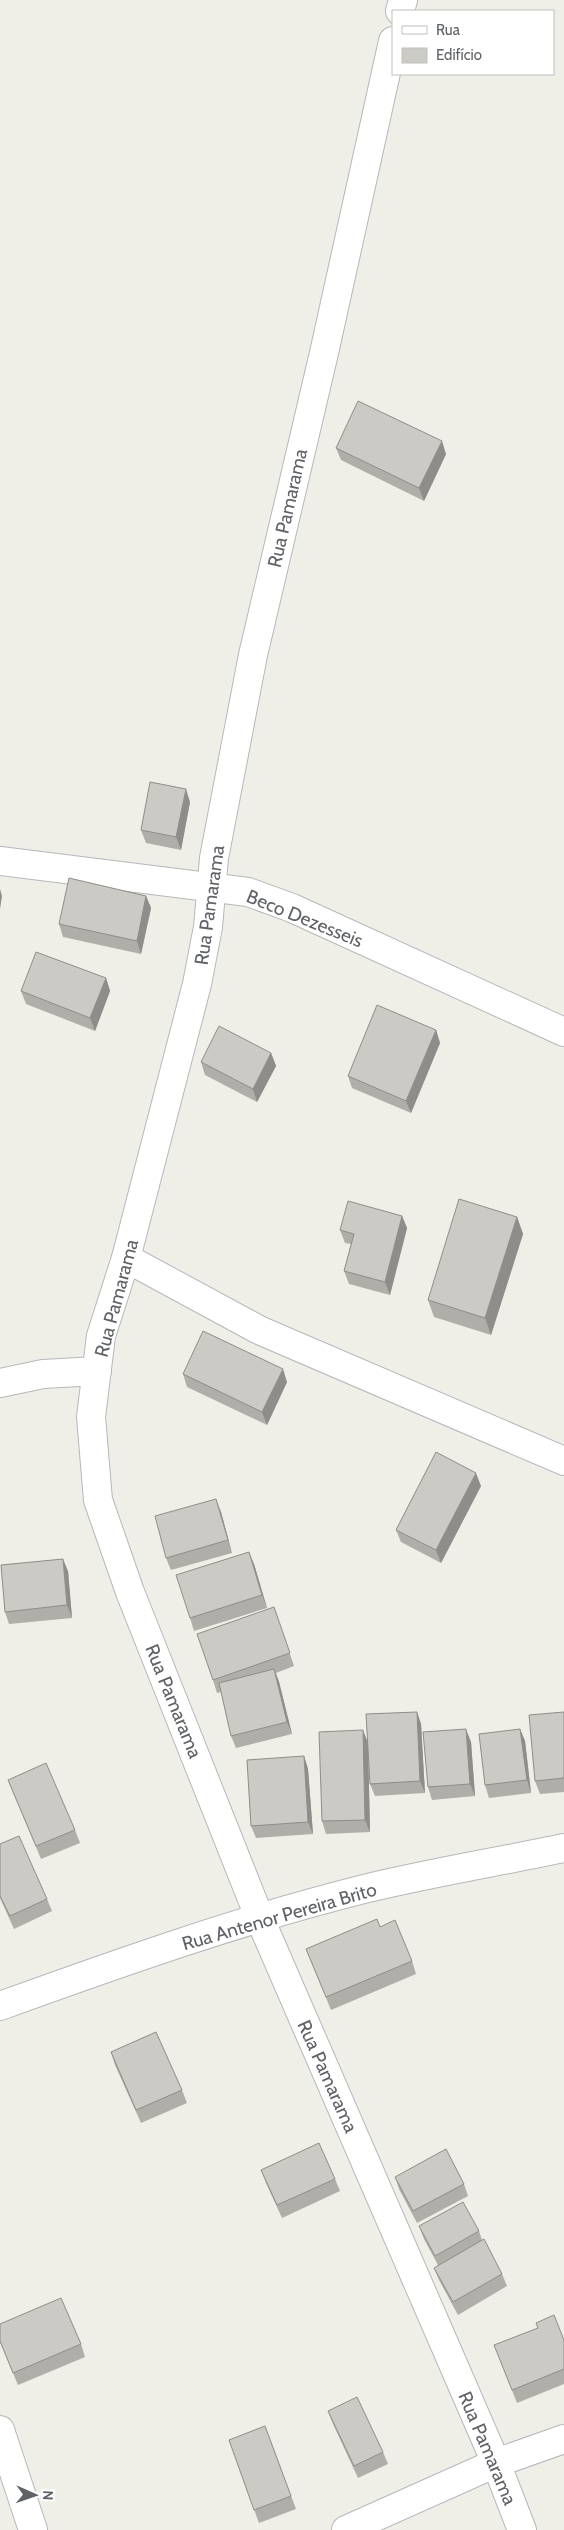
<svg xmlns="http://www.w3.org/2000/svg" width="564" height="2530" font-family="Cabin,sans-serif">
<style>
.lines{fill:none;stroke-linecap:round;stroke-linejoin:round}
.minor-casing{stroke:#b5b7bb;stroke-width:30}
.minor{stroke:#fff;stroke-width:28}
.wall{fill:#afaea9}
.shaded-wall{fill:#8e8d89}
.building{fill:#cbcac4;stroke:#8e8d89}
.labels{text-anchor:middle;stroke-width:4.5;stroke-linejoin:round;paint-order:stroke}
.street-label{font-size:19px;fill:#5f6266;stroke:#fff}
</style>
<rect width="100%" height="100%" fill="#efefe8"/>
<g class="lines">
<g class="minor-casing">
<g id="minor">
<path d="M400,11L403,0"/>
<path d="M393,41L324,353L253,655L214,858L208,927L197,984L126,1258L101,1336L91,1417L98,1500L130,1592L260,1919L496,2463L522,2530"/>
<path d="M0,861L248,892L292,908L564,1032"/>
<path d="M126,1258L259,1330L564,1461"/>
<path d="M0,1383L43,1374L97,1371"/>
<path d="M0,2006C119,1963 240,1920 364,1889C430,1873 497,1862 564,1848"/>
<path d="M0,2430L33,2530"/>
<path d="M346,2530L496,2463L564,2439"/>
</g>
</g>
<use href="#minor" class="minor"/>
</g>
<g class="wall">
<path d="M336,448L446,454L424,501L341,460Z"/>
<path d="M190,802L181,850L146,843L141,830Z"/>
<path d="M146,896L151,908L141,954L63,937L59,924Z"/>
<path d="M106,978L110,991L95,1031L26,1004L21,991Z"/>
<path d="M436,1030L440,1043L411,1113L352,1088L348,1076Z"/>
<path d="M271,1053L276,1066L257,1102L205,1075L201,1062Z"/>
<path d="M402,1216L407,1228L390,1295L349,1284L344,1271L351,1244L345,1243L340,1230Z"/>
<path d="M517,1217L523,1234L491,1335L434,1317L428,1300Z"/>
<path d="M183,1374L287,1382L267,1425L187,1387Z"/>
<path d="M481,1486L441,1563L401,1542L396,1530Z"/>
<path d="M221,1512L232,1553L171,1570L166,1558Z"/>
<path d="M254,1564L267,1608L194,1631L190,1618Z"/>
<path d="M68,1571L72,1618L9,1624L5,1612Z"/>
<path d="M274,1607L294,1666L276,1673L279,1682L292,1734L236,1748L231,1736L221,1692L217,1693L213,1680Z"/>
<path d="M417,1712L421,1724L425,1793L375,1796L370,1784Z"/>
<path d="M564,1712V1792L540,1794L535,1781Z"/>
<path d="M520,1729L525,1741L531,1793L489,1798L485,1785Z"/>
<path d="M471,1742L475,1796L432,1800L428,1787Z"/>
<path d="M368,1743L370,1832L326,1834L322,1821Z"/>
<path d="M304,1756L308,1769L313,1834L256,1838L251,1826Z"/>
<path d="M8,1780L75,1830L80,1843L41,1859Z"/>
<path d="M0,1844L47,1899L52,1911L14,1929L0,1898Z"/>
<path d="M380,1927L412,1961L416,1974L331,2010L306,1949Z"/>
<path d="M111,2052L182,2090L187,2103L141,2123L115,2065Z"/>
<path d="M261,2170L335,2179L340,2191L282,2218L266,2183Z"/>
<path d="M395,2177L464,2184L468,2196L417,2223L399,2189Z"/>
<path d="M419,2226L479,2231L482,2240L502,2274L507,2286L458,2315L439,2280L434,2268L438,2265L424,2239Z"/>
<path d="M0,2324L81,2344L85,2357L18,2385L0,2342Z"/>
<path d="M564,2340V2384L517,2403L494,2345Z"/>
<path d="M328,2411L383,2452L388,2464L358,2478L333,2424Z"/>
<path d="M265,2426L296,2509L259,2523L229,2440Z"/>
</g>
<g class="shaded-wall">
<path d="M442,441L446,454L424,501L419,488Z"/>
<path d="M186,789L190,802L181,850L176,837Z"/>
<path d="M0,889L2,896L0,909Z"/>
<path d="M146,896L151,908L141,954L137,941Z"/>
<path d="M106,978L110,991L95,1031L90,1018Z"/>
<path d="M436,1030L440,1043L411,1113L406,1101Z"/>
<path d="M271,1053L276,1066L257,1102L253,1089Z"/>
<path d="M402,1216L407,1228L390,1295L385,1282Z"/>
<path d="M517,1217L523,1234L491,1335L485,1318Z"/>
<path d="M283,1369L287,1382L267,1425L262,1412Z"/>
<path d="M476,1473L481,1486L441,1563L436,1550Z"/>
<path d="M216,1499L221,1512L232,1553L228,1540Z"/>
<path d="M249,1552L254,1564L267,1608L262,1595Z"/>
<path d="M63,1559L68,1571L72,1618L67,1605Z"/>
<path d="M274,1669L279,1682L292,1734L287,1722Z"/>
<path d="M417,1712L421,1724L425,1793L420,1781Z"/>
<path d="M466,1729L471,1742L475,1796L470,1784Z"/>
<path d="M520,1729L525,1741L531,1793L527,1780Z"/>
<path d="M363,1730L368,1743L370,1832L365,1820Z"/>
<path d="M304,1756L308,1769L313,1834L308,1822Z"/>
</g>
<g class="building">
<path d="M358,401L442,441L419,488L336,448Z"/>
<path d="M150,782L186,789L176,837L141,830Z"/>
<path d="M69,878L146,896L137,941L59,924Z"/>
<path d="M36,952L106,978L90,1018L21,991Z"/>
<path d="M377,1005L436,1030L406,1101L348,1076Z"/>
<path d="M219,1026L271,1053L253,1089L201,1062Z"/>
<path d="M459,1199L517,1217L485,1318L428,1300Z"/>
<path d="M348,1201L402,1216L385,1282L344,1271L354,1234L340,1230Z"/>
<path d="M203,1331L283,1369L262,1412L183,1374Z"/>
<path d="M436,1452L476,1473L436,1550L396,1530Z"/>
<path d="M216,1499L228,1540L166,1558L155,1516Z"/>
<path d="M249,1552L262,1595L190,1618L176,1575Z"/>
<path d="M63,1559L67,1605L5,1612L1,1565Z"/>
<path d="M274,1607L290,1653L213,1680L197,1634Z"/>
<path d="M274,1669L287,1722L231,1736L219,1683Z"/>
<path d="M417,1712L420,1781L370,1784L366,1714Z"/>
<path d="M564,1712V1778L535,1781L529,1715Z"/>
<path d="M466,1729L470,1784L428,1787L423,1732Z"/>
<path d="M520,1729L527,1780L485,1785L479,1734Z"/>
<path d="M363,1730L365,1820L322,1821L319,1732Z"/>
<path d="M304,1756L308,1822L251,1826L247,1760Z"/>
<path d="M46,1763L75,1830L36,1846L8,1780Z"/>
<path d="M19,1836L47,1899L10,1916L0,1896V1844Z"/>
<path d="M377,1919L380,1927L395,1920L412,1961L326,1997L306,1949Z"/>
<path d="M156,2032L182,2090L136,2110L111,2052Z"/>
<path d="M319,2143L335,2179L277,2205L261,2170Z"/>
<path d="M446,2149L464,2184L413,2211L395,2177Z"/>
<path d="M463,2202L479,2231L435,2256L419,2226Z"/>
<path d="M484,2239L502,2274L453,2302L434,2268Z"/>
<path d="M61,2298L81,2344L13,2373L0,2341V2324Z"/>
<path d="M554,2315L564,2340V2369L512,2390L494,2345L538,2328L536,2323Z"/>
<path d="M357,2397L383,2452L354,2466L328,2411Z"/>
<path d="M265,2426L291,2496L254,2510L229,2440Z"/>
</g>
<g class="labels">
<g class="street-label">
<text transform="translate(287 508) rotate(-77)" y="7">Rua Pamarama</text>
<text transform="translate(209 905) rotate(-82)" y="7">Rua Pamarama</text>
<text transform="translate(305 918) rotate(22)" y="7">Beco Dezesseis</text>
<text transform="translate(116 1298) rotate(-75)" y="7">Rua Pamarama</text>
<text transform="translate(174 1701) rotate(68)" y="7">Rua Pamarama</text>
<text transform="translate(279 1916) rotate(-16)" y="7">Rua Antenor Pereira Brito</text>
<text transform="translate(328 2076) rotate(66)" y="7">Rua Pamarama</text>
<text transform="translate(488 2448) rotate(67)" y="7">Rua Pamarama</text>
</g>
</g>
<rect x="392" y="10" width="162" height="65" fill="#ffffff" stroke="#bfc0c2"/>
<rect x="402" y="26" width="25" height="8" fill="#ffffff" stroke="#bfc0c2"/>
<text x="436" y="35" font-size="15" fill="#5f6266">Rua</text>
<rect x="402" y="48" width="25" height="15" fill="#cbcac4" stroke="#bfc0c2"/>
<text x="436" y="60" font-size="15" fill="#5f6266">Edifício</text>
<g transform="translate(35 2495) rotate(92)" stroke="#ffffff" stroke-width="4" paint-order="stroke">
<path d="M0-4L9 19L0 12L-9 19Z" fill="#5f6266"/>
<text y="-8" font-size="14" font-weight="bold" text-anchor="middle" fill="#5f6266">N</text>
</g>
</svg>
